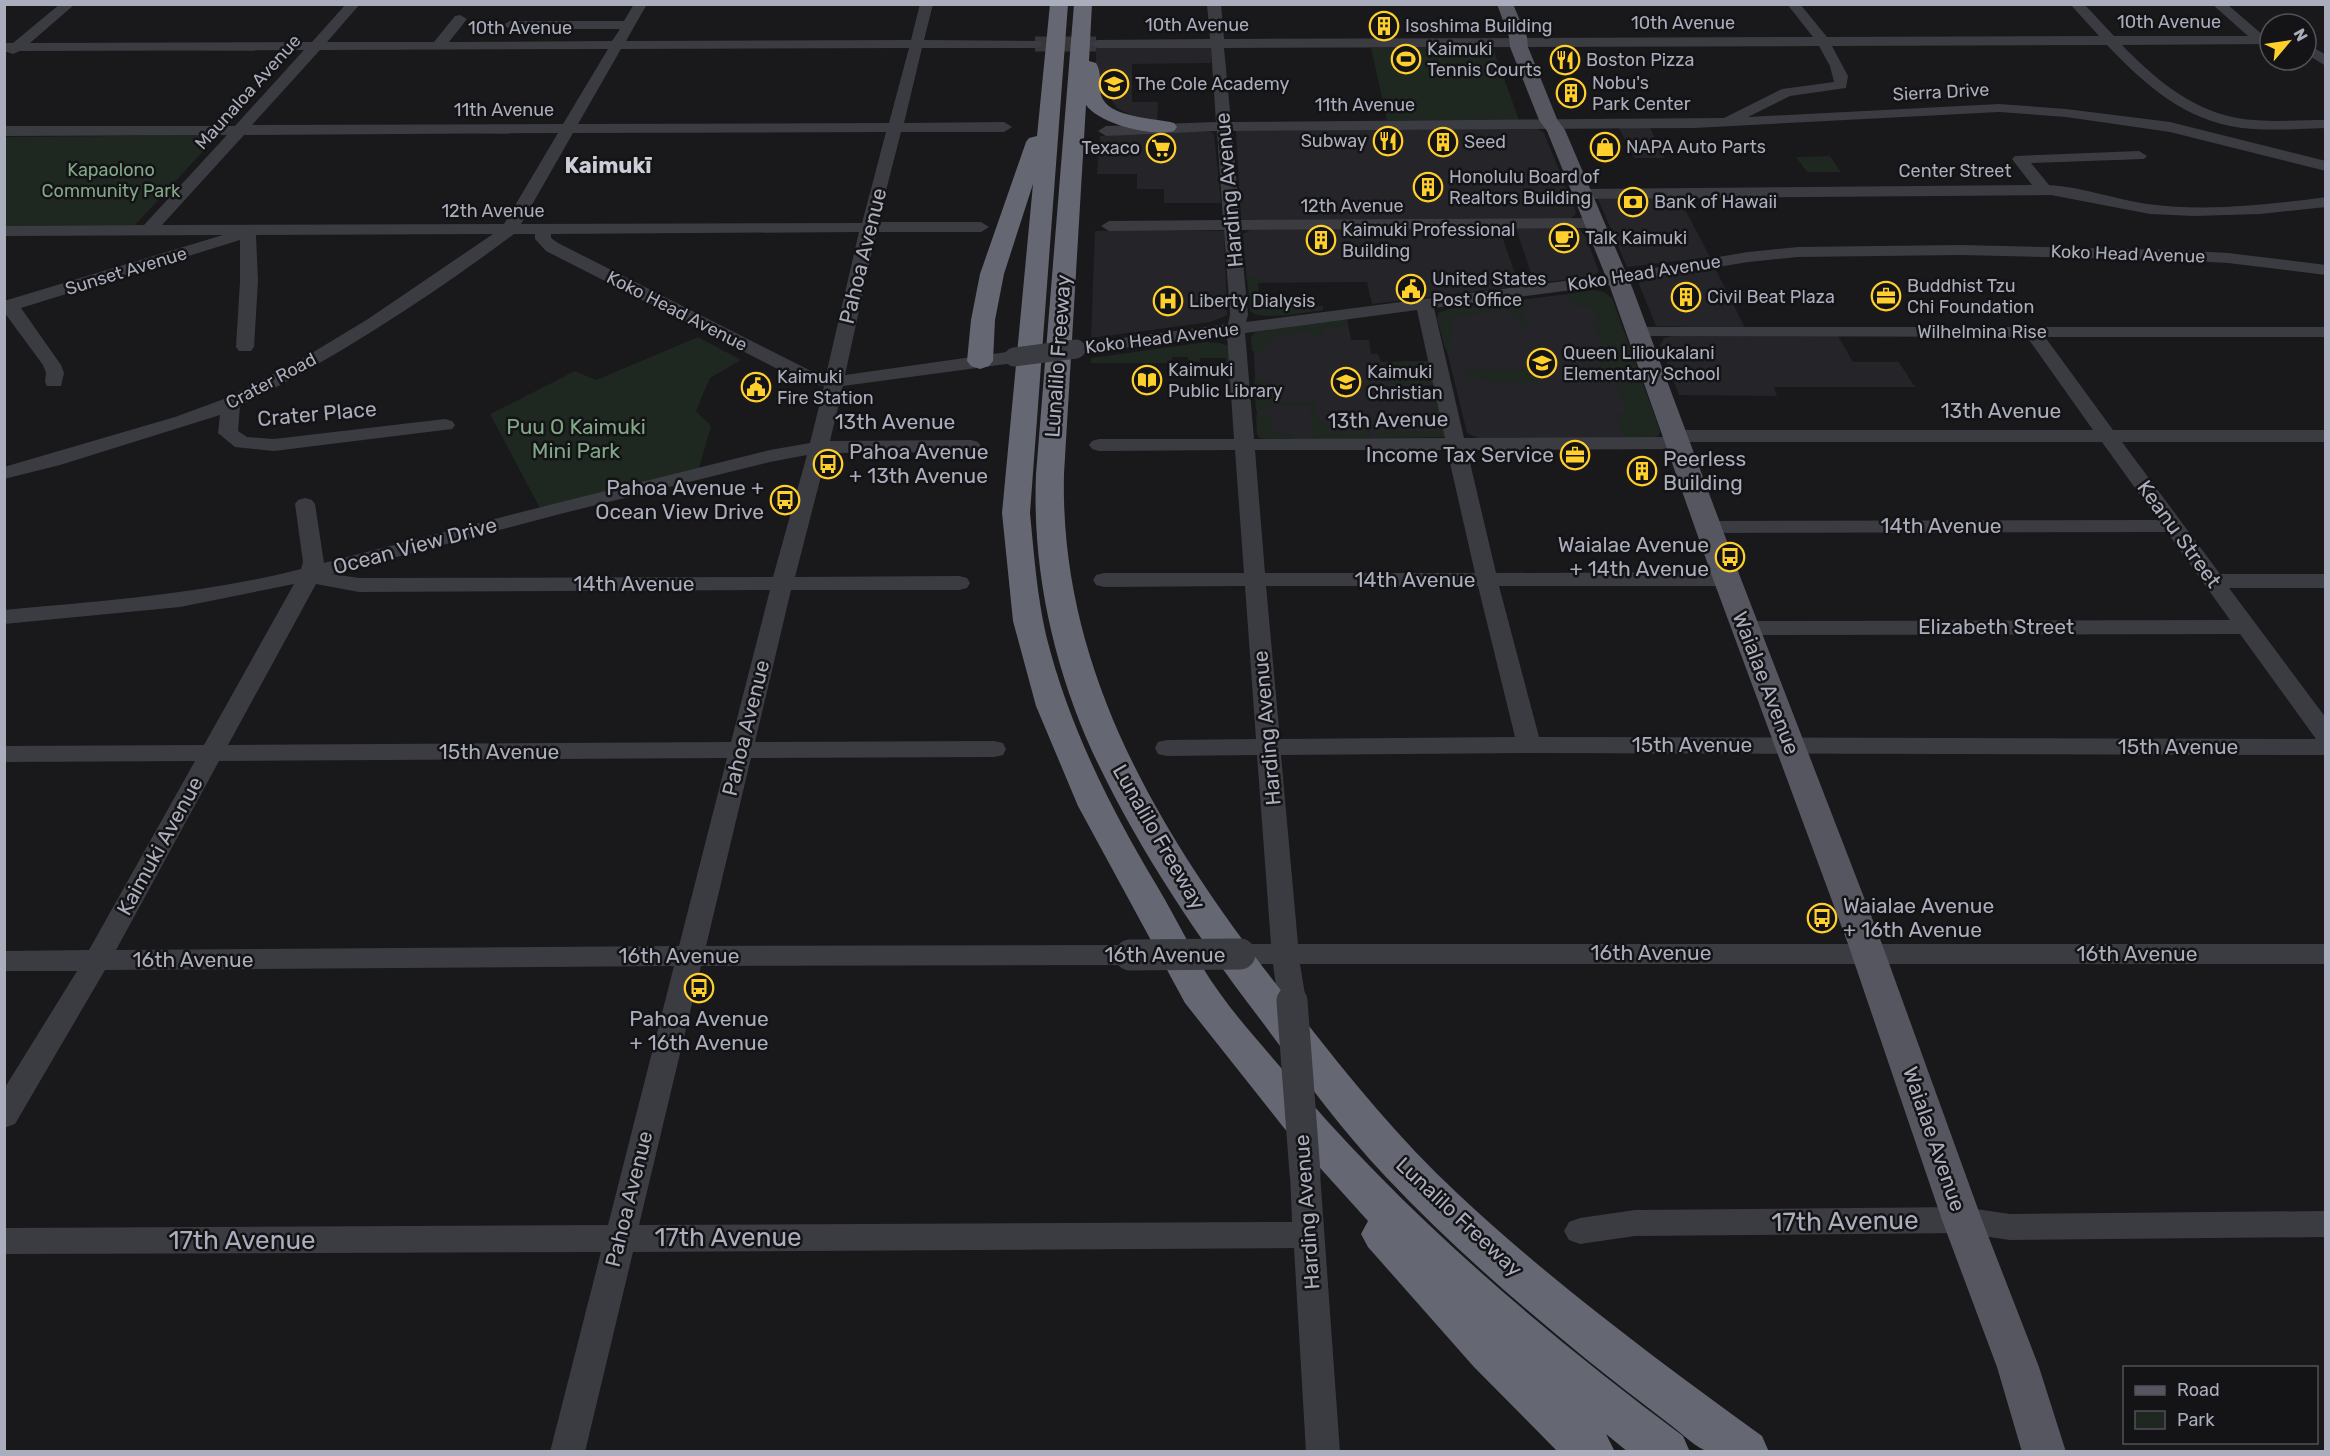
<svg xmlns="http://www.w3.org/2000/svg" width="2330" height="1456" font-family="Rubik,sans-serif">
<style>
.built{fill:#252428}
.green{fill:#1e2720}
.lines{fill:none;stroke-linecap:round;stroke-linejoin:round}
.minor-tunnel{stroke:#36363b;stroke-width:15;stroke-dasharray:15 8;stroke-linecap:butt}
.minor{fill:#3b3b42;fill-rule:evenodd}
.major{fill:#555660;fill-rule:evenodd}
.highway{fill:#656772;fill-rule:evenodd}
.minor-bridge-far1{stroke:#3b3b42;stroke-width:19}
.minor-bridge{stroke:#3b3b42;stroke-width:31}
.labels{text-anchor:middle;stroke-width:5;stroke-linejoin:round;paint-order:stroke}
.far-street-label{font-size:18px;fill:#aaadbc;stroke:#141316}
.far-poi-label{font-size:18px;fill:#aaadbc;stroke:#141316;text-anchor:start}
.far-park-label{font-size:18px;fill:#80a886;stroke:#141316}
.street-label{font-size:21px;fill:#aaadbc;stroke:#141316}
.park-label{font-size:21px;fill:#80a886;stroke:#141316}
.poi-label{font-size:21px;fill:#aaadbc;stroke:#141316;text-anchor:start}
.far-district-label{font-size:22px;font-weight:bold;fill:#cbcdd7;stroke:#141316}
.near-street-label{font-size:26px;fill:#aaadbc;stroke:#141316}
</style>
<rect width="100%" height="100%" fill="#19181b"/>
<g class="built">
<path d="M1209,47L1211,50V63L1132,64V102H1158L1157,121L1133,116L1117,108L1112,101L1110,84H1096V48Z"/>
<path d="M1618,126H1649L1665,158H1634Z"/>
<path d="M1536,128L1544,133L1576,212L1575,215L1568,220L1243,221L1241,218L1236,131Z"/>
<path d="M1157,132H1211L1214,134L1221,203H1164V189H1137V174H1097L1100,136Z"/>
<path d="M1678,196L1710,257L1627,267L1598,199Z"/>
<path d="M1572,227L1580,230L1586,237L1599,272L1590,277L1536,283L1533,280L1516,228Z"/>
<path d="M1499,228L1518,282L1513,287L1372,304L1367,282L1247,283L1243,234L1250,230Z"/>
<path d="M1132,230L1224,231L1227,315L1211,322L1091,338L1095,231Z"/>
<path d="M1715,268L1745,328L1656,326L1639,284L1640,280Z"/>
<path d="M1591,291H1601L1612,298L1660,431L1658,436L1651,438H1478L1467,433L1438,314L1448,309Z"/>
<path d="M1347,319L1351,340H1369L1371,354H1378L1381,362L1432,361L1438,385L1376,387L1379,401L1442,400L1443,437L1266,440L1258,436L1253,334L1256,332Z"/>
<path d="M1676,335L1838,336L1853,362H1899L1915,387H1774L1777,396L1679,395L1660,345L1664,338Z"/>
</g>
<g class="green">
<path d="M1371,48H1493L1519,120H1387Z"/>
<path d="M218,135L135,225L5,226L4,137Z"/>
<path d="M1830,156L1841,172H1807L1796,157Z"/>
<path d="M1247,277H1258L1265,283H1258L1261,307L1323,306V310C1306,312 1262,322 1250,311Z"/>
<path d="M1594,290L1604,292L1612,298L1660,431L1658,436L1623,438L1617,415L1627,414L1611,371H1587L1586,366H1601L1598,357H1607L1592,320L1598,319L1593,307H1577L1566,294Z"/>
<path d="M1513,301L1517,305L1548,302L1527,305L1530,311H1522L1527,327H1524L1508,309L1446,318L1453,328L1450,329L1454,335L1449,336L1453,349H1445L1437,318L1439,312Z"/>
<path d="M1347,319L1348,326L1322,329L1323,336H1313L1311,331L1276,336L1264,344L1265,349L1269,353L1252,351L1251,337L1256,332Z"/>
<path d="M698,337L741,360L710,378L696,411L711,426L698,471L541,510L490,414L575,371L596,380Z"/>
<path d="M1206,342L1220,343L1228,346L1235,397H1229L1226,358H1200V362H1189L1188,357H1172L1171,363H1091V358Z"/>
<path d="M1429,361L1435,383L1389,384L1384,362Z"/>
<path d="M1466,370H1533L1538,383H1492L1491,380H1480L1478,376H1467Z"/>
<path d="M1254,379H1265L1272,385L1274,401H1317V414L1320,422L1326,423L1328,433H1363V430H1369L1370,438L1310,439V434H1313L1311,406L1267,404V411H1256Z"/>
<path d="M1430,406H1443L1447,437L1379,438L1378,433L1382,431H1436Z"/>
<path d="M1256,415H1270L1272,432L1294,435V439L1260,438L1257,434Z"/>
</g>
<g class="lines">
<path class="minor-tunnel" d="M1035,44H1097"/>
<g class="minor">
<path d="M60,4H75L30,43L312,42L346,4H360L327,42H434L455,16L460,15L467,19L449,42L612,41L620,29H510L503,25L510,21H624L634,4H647L626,41L911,40L920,4H933L924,40L1040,41L1042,44L1040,47L1035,48H922L904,123L1004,122L1012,127L1004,132H901L878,222H981L989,227L981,232H876L845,375L1014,351L1021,353L1023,357L1021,361L1014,363L843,386L830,441L971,440L978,442L981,446L978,450L971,452L827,453L795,577L959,576L967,578L970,583L967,588L959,590H791L755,742L994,741L1003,743L1006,749L1003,755L994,757L751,758L706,946L1130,945L1140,948L1144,955L1140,962L1130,965L701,966L639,1225L1292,1222L1290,1173L1294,1164L1305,1160L1316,1164L1320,1173L1340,1452H1306L1294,1248L633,1252L585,1452H550L601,1252L4,1254V1228L608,1225L674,966L105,970L15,1124L4,1128V1089L77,971H4V951L89,950L195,761L4,762V746L204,745L294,584L180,607L4,624V610C104,601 204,594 301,569L303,562L295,504L298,500L305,498L312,500L315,504L324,563L557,503L770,450L810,443L824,386L805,383L546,251L535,239V234H514C427,299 337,357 240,406L238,431L247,437L274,439L445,419L452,421L455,425L452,429L274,451L235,447L218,433L220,415L60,465L4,479V467L175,417L224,399L297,362L368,319L493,234L256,235L258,281L254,347L251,351H239L236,347L240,281V240L21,308L61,365L64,373L61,386H47L45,382L46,373L43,365L4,312V301L223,235L4,236V226L144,225L227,135L4,136V126H235L304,50L20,51L13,54L4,51V43H13ZM909,48L889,123L578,124L621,49ZM608,49L563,124L252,125L320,50ZM886,132L862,223L521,224L573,133ZM558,133L504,224L162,225L244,135ZM859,232L826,375L817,374L558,243L551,238V234ZM807,455L773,577L359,578L332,574L564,513L770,462ZM316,584L359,592L770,590L731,742L228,745ZM727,758L679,946L116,950L219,761Z"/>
<path d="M1207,4H1221L1224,39L1813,37L1787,4H1800L1827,37L2099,36L2070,4H2084L2114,36H2248L2212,4H2227L2264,36H2270V44L2122,45C2154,78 2190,109 2237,118C2266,123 2297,120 2326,120V128C2298,129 2270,131 2242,128C2185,121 2144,84 2107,45L1832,46L1848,76L1846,88L1790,96L1748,117L1999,104L2066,109L2170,122L2326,161V171L2170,132L2066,117L1999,112L1694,128L1232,131L1240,220L1595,218L1603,223L1595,228L1240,230L1248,315L1246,322L1618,274L1748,252L1798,247L1961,245L2174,250L2228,253L2326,265V275L2228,263L2174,260L1961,255L1798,257L1748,262L1618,284L1434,308L1464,438L1668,437L1670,432L1677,430H2093L2027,337L1632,336L1629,332L1632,328L1638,327H2326V337H2045L2113,430H2326V442H2122L2220,574H2326V588H2229L2326,718V755L1529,753L1281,755L1298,944H2326V964H1300L1306,1001L1302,1008L1292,1012L1282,1008L1278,1001L1273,964H1240L1230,961L1226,954L1230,947L1240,944H1271L1257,755L1167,756L1158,754L1155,748L1158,742L1167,740L1256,739L1245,586L1104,587L1096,585L1093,580L1096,575L1104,573H1244L1235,450L1099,451L1092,449L1089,445L1092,441L1099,439H1234L1227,335L1076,354L1070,353L1067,349L1070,345L1076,344L1228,324L1230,315L1224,230L1109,231L1101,226L1109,221L1223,220L1217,131L1106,136L1098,131L1106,126L1216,122L1211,48H1097L1090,44L1097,40L1210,39ZM1819,46L1830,66L1834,82L1782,89L1724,118L1231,122L1224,48ZM1417,310L1445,438L1254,439L1245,333ZM1687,442H2102L2158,520L1707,521L1700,523L1697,527L1700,531L1707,533L2167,532L2230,620L1745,621L1737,623L1734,628L1737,633L1745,635L2240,634L2316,739L1539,737L1499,586H1727L1735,584L1738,579L1735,574L1727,572L1496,573L1467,450L1678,449L1685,447ZM1255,450H1447L1475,573H1265ZM1266,586H1478L1515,737L1280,739Z"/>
<path d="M2306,43L2326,55V66L2306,54Z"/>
<path d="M2139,151L2147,156L2144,159L2031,163L2049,185C2082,187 2114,199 2147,204C2206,212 2267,205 2326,197V207L2260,214L2194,216L2150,214L2051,195L1583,199L1575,194L1583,189L2032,185L2012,159L2015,156Z"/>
<path d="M1962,1207L2010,1214L2326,1211V1237L2010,1240L1962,1233L1635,1236L1580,1244L1569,1240L1564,1231L1569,1222L1580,1218L1635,1210Z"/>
</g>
<path class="major" d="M1497,4H1513L1527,37L1528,47L1557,119L1565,130L1632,287L1741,579L1882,944L1982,1220L2039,1367L2066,1452H2022L1997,1367L1942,1220L1848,944L1713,579L1610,287L1547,131L1539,120L1510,47L1509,37Z"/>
<g class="highway">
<path d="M1050,4H1068L1030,513C1034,554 1037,595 1046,635C1068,724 1110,808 1157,886C1178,921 1195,959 1219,992C1238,1019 1261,1044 1282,1069C1399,1209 1537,1327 1683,1436L1690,1452H1628L1606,1434L1615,1452H1558L1474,1367L1368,1247L1361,1234L1368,1221L1284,1128L1185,1003L1078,806L1036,706L1013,621L1002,513L1033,184L1004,274L995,320L993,361L989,366L980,369L971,366L967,361L971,320L980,274L1026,142L1029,138L1037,136Z"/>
<path d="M1074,4H1092L1089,61L1096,63C1102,72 1099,85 1101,95C1107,118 1156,118 1174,123L1177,127L1174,131C1152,137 1100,124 1086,105L1064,474C1059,682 1174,856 1298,1012C1348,1076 1398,1138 1457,1193C1552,1282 1657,1360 1762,1436L1769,1452C1755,1452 1714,1455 1704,1450C1692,1444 1679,1431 1668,1423C1641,1402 1613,1381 1586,1359C1516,1302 1447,1242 1385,1176C1339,1127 1300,1073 1260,1019C1196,935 1137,847 1092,751C1053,664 1032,569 1036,474Z"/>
</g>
<path class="minor-bridge-far1" d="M1014,357L1076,349"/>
<g class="minor-bridge">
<path d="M1130,955L1240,954"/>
<path d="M1292,1001L1305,1173"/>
</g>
</g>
<defs>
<g id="building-ring" transform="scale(1.5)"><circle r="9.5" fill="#141316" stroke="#ffcf2c" stroke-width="1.5"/><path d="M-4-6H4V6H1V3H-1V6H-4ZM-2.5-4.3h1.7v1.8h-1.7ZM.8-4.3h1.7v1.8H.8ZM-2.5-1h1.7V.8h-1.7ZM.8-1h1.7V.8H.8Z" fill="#ffcf2c"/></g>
<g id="stadium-ring" transform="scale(1.5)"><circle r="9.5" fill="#141316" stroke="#ffcf2c" stroke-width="1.5"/><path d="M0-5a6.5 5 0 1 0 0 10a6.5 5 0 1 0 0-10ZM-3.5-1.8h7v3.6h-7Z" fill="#ffcf2c"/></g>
<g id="restaurant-ring" transform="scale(1.5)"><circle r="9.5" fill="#141316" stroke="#ffcf2c" stroke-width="1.5"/><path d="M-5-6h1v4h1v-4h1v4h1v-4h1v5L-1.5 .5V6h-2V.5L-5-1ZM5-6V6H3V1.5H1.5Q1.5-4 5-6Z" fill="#ffcf2c"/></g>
<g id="school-ring" transform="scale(1.5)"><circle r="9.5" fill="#141316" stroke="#ffcf2c" stroke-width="1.5"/><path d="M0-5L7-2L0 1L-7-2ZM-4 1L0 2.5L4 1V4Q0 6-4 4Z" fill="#ffcf2c"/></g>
<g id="shop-ring" transform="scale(1.5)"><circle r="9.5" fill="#141316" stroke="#ffcf2c" stroke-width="1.5"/><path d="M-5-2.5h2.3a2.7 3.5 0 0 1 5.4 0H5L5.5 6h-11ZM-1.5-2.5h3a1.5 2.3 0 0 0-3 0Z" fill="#ffcf2c"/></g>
<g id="supermarket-ring" transform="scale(1.5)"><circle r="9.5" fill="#141316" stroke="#ffcf2c" stroke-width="1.5"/><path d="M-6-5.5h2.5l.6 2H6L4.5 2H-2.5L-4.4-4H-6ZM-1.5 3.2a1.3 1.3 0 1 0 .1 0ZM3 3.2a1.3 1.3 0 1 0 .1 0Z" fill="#ffcf2c"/></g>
<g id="bank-ring" transform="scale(1.5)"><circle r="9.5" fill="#141316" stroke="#ffcf2c" stroke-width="1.5"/><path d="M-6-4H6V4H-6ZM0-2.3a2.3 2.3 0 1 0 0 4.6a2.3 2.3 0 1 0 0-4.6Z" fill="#ffcf2c"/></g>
<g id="cafe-ring" transform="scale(1.5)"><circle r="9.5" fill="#141316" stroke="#ffcf2c" stroke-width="1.5"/><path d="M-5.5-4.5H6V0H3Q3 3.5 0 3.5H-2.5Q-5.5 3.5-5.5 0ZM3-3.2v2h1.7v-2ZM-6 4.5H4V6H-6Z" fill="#ffcf2c"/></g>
<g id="civic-ring" transform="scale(1.5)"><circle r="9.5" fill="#141316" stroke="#ffcf2c" stroke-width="1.5"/><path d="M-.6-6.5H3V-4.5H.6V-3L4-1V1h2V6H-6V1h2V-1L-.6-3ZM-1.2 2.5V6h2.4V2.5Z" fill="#ffcf2c"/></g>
<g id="office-ring" transform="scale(1.5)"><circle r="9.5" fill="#141316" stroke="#ffcf2c" stroke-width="1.5"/><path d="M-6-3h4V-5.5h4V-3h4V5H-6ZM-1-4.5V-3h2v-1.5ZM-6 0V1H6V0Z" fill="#ffcf2c"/></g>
<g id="hospital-ring" transform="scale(1.5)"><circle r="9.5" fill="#141316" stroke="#ffcf2c" stroke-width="1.5"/><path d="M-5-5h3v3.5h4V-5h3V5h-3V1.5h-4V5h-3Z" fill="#ffcf2c"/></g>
<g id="library-ring" transform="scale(1.5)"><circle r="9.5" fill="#141316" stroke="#ffcf2c" stroke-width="1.5"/><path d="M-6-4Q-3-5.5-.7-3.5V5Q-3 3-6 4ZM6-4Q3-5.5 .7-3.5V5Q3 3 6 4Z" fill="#ffcf2c"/></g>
<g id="bus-ring" transform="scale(1.5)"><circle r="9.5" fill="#141316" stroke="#ffcf2c" stroke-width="1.5"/><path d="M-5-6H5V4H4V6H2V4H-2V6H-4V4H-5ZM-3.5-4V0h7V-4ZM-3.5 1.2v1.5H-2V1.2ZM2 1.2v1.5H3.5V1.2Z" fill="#ffcf2c"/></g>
</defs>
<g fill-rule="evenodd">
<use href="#building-ring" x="1384" y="26"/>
<use href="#stadium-ring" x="1406" y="59"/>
<use href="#restaurant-ring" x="1565" y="60"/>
<use href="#school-ring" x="1114" y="84"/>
<use href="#building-ring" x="1571" y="93"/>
<use href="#restaurant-ring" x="1388" y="141"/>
<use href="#building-ring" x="1443" y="142"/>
<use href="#shop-ring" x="1605" y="147"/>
<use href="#supermarket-ring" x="1161" y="148"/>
<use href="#building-ring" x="1428" y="187"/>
<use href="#bank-ring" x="1633" y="202"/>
<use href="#cafe-ring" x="1564" y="238"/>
<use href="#building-ring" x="1321" y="240"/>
<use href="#civic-ring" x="1411" y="289"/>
<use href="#office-ring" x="1886" y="296"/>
<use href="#building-ring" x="1686" y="297"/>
<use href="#hospital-ring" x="1168" y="301"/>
<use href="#school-ring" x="1542" y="363"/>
<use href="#library-ring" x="1147" y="380"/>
<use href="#school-ring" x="1346" y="382"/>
<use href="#civic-ring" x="756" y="387"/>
<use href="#office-ring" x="1575" y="455"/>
<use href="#bus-ring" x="828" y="464"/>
<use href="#building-ring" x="1642" y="471"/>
<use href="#bus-ring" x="785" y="500"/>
<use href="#bus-ring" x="1730" y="557"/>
<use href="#bus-ring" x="1822" y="918"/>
<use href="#bus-ring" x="699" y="988"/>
</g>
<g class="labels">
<g class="far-street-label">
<text x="2169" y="28">10th Avenue</text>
<text x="1683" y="29">10th Avenue</text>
<text x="1197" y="31">10th Avenue</text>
<text x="520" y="34">10th Avenue</text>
<text transform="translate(248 92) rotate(-48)" y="6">Maunaloa Avenue</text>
<text transform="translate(1941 92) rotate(-3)" y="6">Sierra Drive</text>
<text x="1365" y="111">11th Avenue</text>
<text x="504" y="116">11th Avenue</text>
<text x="1955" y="177">Center Street</text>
<text x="1352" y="212">12th Avenue</text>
<text x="493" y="217">12th Avenue</text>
<text transform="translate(2128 254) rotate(2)" y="6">Koko Head Avenue</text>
<text transform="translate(126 271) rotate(-17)" y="6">Sunset Avenue</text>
<text transform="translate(1644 273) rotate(-9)" y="6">Koko Head Avenue</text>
<text transform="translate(677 311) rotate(27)" y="6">Koko Head Avenue</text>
<text x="1982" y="338">Wilhelmina Rise</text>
<text transform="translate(1162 338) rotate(-7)" y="6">Koko Head Avenue</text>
<text transform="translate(271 381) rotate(-28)" y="6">Crater Road</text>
</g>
<g class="far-poi-label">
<text x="1405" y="32">Isoshima Building</text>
<text x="1427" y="55">Kaimuki<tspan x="1427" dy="21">Tennis Courts</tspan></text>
<text x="1586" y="66">Boston Pizza</text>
<text x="1592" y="89">Nobu's<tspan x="1592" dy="21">Park Center</tspan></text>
<text x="1135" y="90">The Cole Academy</text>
<text x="1367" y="147" text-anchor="end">Subway</text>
<text x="1464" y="148">Seed</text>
<text x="1626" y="153">NAPA Auto Parts</text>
<text x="1140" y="154" text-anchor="end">Texaco</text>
<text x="1449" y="183">Honolulu Board of<tspan x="1449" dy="21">Realtors Building</tspan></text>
<text x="1654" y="208">Bank of Hawaii</text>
<text x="1342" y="236">Kaimuki Professional<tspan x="1342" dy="21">Building</tspan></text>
<text x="1585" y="244">Talk Kaimuki</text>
<text x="1432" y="285">United States<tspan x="1432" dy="21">Post Office</tspan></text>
<text x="1907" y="292">Buddhist Tzu<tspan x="1907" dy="21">Chi Foundation</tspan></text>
<text x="1707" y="303">Civil Beat Plaza</text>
<text x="1189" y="307">Liberty Dialysis</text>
<text x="1563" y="359">Queen Lilioukalani<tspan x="1563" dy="21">Elementary School</tspan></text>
<text x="1168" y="376">Kaimuki<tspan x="1168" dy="21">Public Library</tspan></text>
<text x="1367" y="378">Kaimuki<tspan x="1367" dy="21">Christian</tspan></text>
<text x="777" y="383">Kaimuki<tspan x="777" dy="21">Fire Station</tspan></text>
</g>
<g class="far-park-label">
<text x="111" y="176">Kapaolono<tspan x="111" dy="21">Community Park</tspan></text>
</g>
<g class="street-label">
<text transform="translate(1229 190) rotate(-95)" y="7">Harding Avenue</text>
<text transform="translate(863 256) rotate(-76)" y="7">Pahoa Avenue</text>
<text transform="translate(1058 356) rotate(-86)" y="7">Lunalilo Freeway</text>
<text x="2001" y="418">13th Avenue</text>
<text transform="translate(317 414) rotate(-5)" y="7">Crater Place</text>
<text transform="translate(1388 420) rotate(-1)" y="7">13th Avenue</text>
<text x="895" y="429">13th Avenue</text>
<text x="1941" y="533">14th Avenue</text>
<text transform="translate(2179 534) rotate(54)" y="7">Keanu Street</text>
<text transform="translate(415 546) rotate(-15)" y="7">Ocean View Drive</text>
<text x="1415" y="587">14th Avenue</text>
<text x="634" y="591">14th Avenue</text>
<text x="1996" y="634">Elizabeth Street</text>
<text transform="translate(1766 683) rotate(69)" y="7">Waialae Avenue</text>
<text transform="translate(746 728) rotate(-76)" y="7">Pahoa Avenue</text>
<text transform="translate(1267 728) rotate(-95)" y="7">Harding Avenue</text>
<text x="1692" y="752">15th Avenue</text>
<text x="2178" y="754">15th Avenue</text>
<text x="499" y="759">15th Avenue</text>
<text transform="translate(1159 837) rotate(60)" y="7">Lunalilo Freeway</text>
<text transform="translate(160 846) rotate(-61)" y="7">Kaimuki Avenue</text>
<text x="1651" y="960">16th Avenue</text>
<text x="2137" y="961">16th Avenue</text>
<text x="1165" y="962">16th Avenue</text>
<text x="679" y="963">16th Avenue</text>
<text x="193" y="967">16th Avenue</text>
<text transform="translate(1934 1139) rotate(71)" y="7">Waialae Avenue</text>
<text transform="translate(629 1199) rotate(-76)" y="7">Pahoa Avenue</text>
<text transform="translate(1307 1212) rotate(-94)" y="7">Harding Avenue</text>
<text transform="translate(1459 1217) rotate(43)" y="7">Lunalilo Freeway</text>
</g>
<g class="park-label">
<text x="576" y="434">Puu O Kaimuki<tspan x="576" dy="24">Mini Park</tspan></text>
</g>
<g class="poi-label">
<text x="849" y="459">Pahoa Avenue<tspan x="849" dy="24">+ 13th Avenue</tspan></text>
<text x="1554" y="462" text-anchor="end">Income Tax Service</text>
<text x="1663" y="466">Peerless<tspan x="1663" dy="24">Building</tspan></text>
<text x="764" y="495" text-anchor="end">Pahoa Avenue +<tspan x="764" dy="24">Ocean View Drive</tspan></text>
<text x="1709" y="552" text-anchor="end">Waialae Avenue<tspan x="1709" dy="24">+ 14th Avenue</tspan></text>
<text x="1843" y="913">Waialae Avenue<tspan x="1843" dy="24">+ 16th Avenue</tspan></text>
<text x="699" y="1026" text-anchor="middle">Pahoa Avenue<tspan x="699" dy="24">+ 16th Avenue</tspan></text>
</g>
<g class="far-district-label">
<text x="608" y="173">Kaimukī</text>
</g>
<g class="near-street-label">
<text transform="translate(1845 1221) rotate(-1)" y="9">17th Avenue</text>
<text x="728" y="1246">17th Avenue</text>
<text x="242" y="1249">17th Avenue</text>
</g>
</g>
<rect width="2330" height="1456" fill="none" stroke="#aaadbc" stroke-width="12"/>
<rect x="2123" y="1366" width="195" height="78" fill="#141316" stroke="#505158" stroke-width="1.5"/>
<rect x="2135" y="1386" width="30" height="9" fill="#555660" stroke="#505158" stroke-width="1.5"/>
<text x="2177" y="1396" font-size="18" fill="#aaadbc">Road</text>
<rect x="2135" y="1411" width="30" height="18" fill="#1e2720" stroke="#505158" stroke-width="1.5"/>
<text x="2177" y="1426" font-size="18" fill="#aaadbc">Park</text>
<g transform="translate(2288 42) rotate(61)"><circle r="28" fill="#141316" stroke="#505158" stroke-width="1.5"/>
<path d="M0-4.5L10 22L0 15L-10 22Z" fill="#ffcf2c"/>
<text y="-9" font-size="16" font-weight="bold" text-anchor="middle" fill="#aaadbc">N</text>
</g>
</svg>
